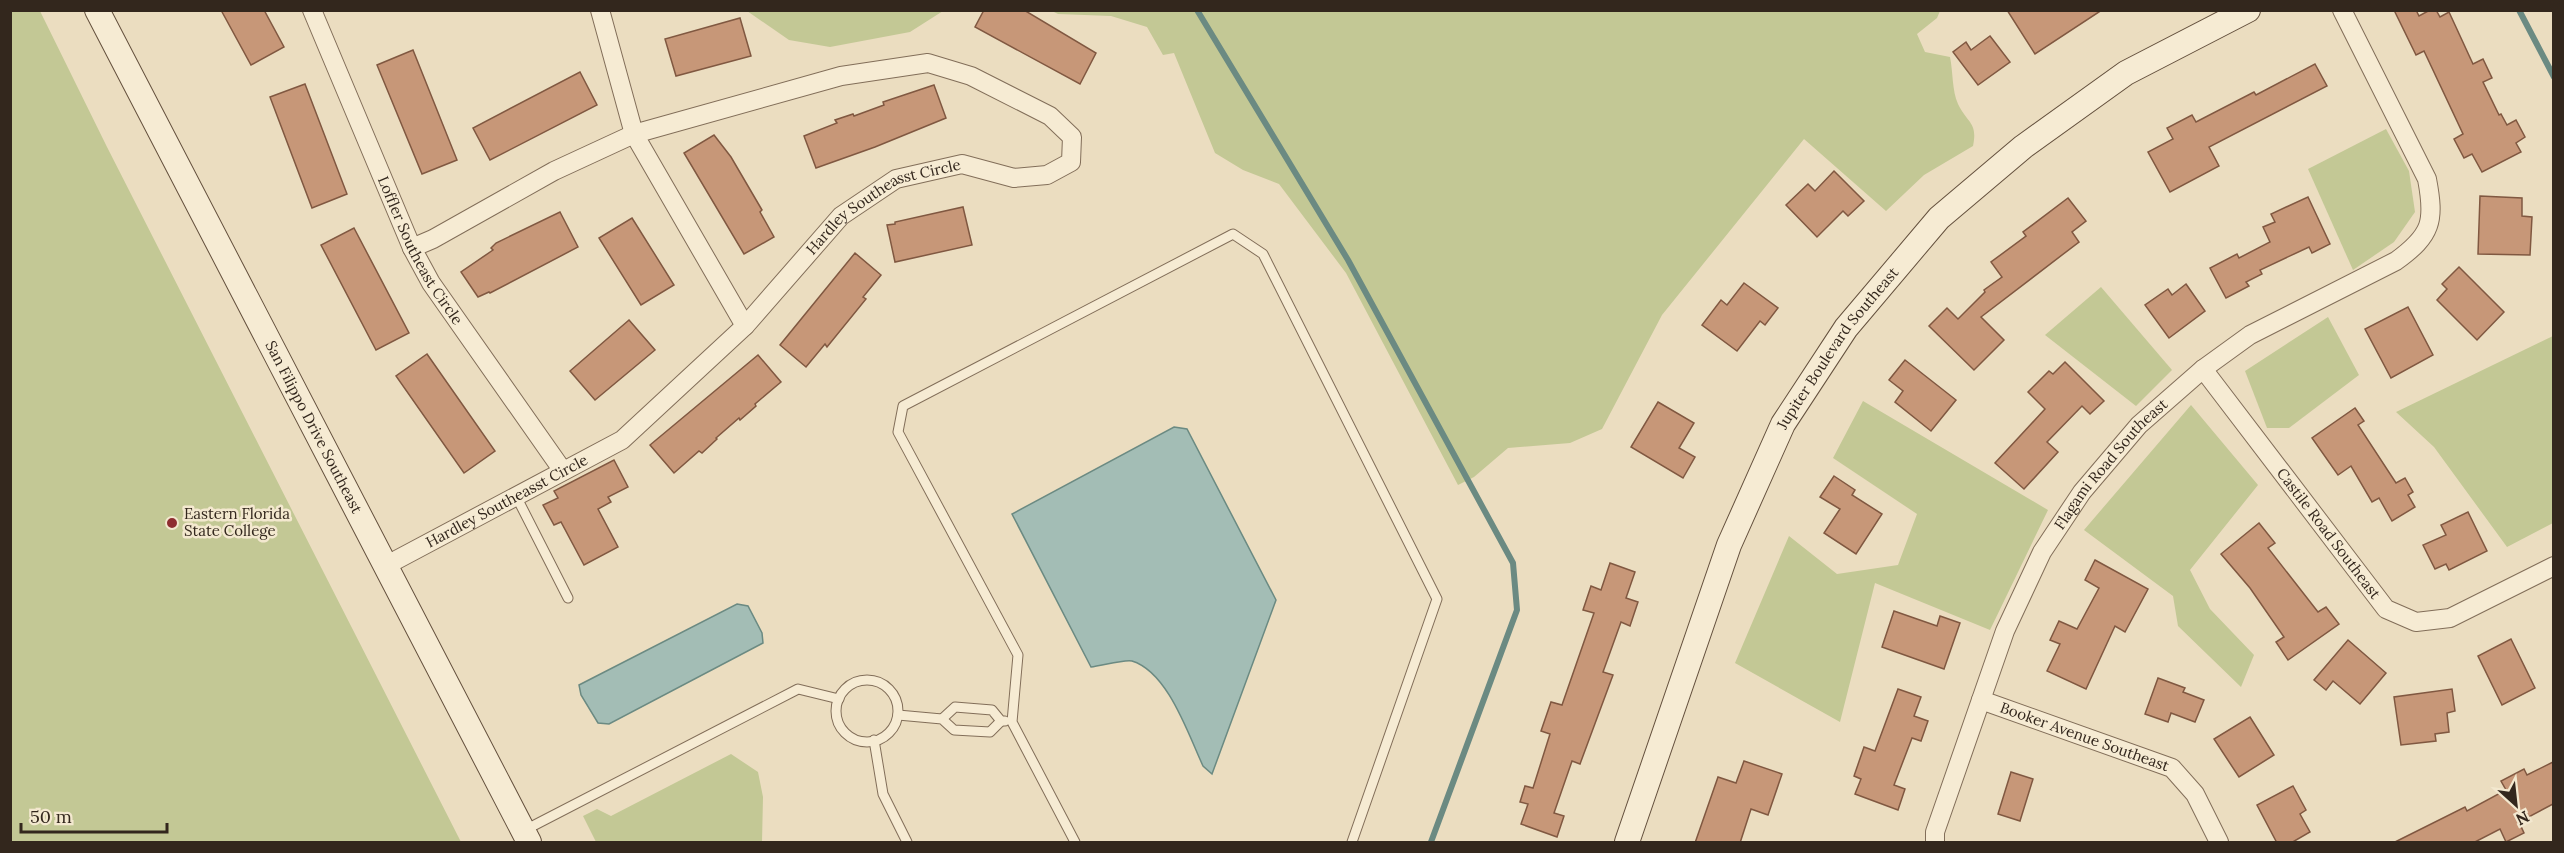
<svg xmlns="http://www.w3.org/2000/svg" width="2564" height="853" font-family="Lora,serif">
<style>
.green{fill:#c3c895}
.water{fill:#a3bdb5;stroke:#6b8a82;stroke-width:1.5}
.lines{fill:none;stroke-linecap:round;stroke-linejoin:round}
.stream{stroke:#6b8a82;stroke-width:6}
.building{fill:#c79778;stroke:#805841;stroke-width:1.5}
.lane-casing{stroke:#826e59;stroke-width:11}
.street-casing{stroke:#826e59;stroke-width:20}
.secondary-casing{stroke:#64503d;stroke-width:26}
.lane{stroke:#f6ebd3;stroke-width:9}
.street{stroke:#f6ebd3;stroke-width:18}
.secondary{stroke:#f6ebd3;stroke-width:24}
.poi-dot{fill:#8e2d30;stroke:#f3e8cf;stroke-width:2}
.labels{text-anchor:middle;stroke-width:5;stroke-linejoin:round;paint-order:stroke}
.street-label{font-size:15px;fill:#33271d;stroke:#f3e8cf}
.poi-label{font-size:15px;fill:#33271d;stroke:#f3e8cf;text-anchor:start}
</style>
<rect width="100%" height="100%" fill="#ebddc0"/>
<g class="green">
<path d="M10,11H40L107,147L461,842H11Z"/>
<path d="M747,11H943L910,32L830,47L789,40Z"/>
<path d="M1052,11H1940L1937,18L1917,34L1925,52L1950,57C1953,71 1952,91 1958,104C1967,123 1978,122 1973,146L1924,175L1886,211L1804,139L1662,315L1602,429L1570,443L1508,448L1474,477L1458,485L1346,273L1279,184L1243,170L1215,153L1174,53L1163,55L1147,27L1111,16L1058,14Z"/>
<path d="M2386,129L2409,171L2415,212L2394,242L2353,270L2308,169Z"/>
<path d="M2101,287L2172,370L2136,406L2045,335Z"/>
<path d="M2328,317L2359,375L2289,428H2267L2245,371Z"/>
<path d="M2553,336V523L2507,547L2434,447L2396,412Z"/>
<path d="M1863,401L2048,510L1990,630L1875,583L1840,722L1735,663L1789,536L1837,574L1898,565L1917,514L1833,458Z"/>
<path d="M2191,405L2258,485L2190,570L2210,609L2254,655L2241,687L2178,626L2173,596L2084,530Z"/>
<path d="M731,754L758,772L763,797L762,842H596L583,816L597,809L611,816Z"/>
</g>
<g class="water">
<path d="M1174,427L1187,429L1276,600L1212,774L1203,766C1188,734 1168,672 1132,661C1125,659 1101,666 1091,667L1012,514Z"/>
<path d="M737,604L748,606L762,633L763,643L609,724L598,723L581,695L579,685Z"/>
</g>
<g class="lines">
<g class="stream">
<path d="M1197,10L1348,260L1513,563L1517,610L1431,842"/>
<path d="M2519,10L2554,77"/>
</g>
</g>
<g class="building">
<path d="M221,10H264L284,47L251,65Z"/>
<path d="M984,10H1024L1096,53L1080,84L975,27Z"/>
<path d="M2007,10H2102L2035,54Z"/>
<path d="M2394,10H2416L2419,16L2430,10H2436L2440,17L2449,12L2473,64L2483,59L2492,78L2483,82L2499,115L2501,114L2507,125L2516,120L2525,137L2516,143L2521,152L2482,172L2472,154L2464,158L2454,139L2463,134L2424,51L2416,55Z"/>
<path d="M740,18L751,56L676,76L665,39Z"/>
<path d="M1990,36L2010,62L1978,85L1953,52L1966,42L1971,50Z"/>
<path d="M413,50L457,160L422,174L377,65Z"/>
<path d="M2315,64L2327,86L2209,147L2219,166L2170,192L2148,152L2173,139L2167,128L2192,115L2196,122L2254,92L2256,95Z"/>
<path d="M580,72L597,105L490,160L473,128Z"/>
<path d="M305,84L347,194L312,208L270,97Z"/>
<path d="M934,85L946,118L875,147L816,168L804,136L837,123L835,120L853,114L854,116L884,105L883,102Z"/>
<path d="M714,135L731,157L762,210L760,212L774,237L744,254L684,153Z"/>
<path d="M1834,171L1864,201L1848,216L1843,211L1817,237L1786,205L1808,184L1815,191Z"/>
<path d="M2480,196L2522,198V216L2532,217L2530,255L2478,254Z"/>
<path d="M2308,197L2330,244L2312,253L2309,247L2260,270L2262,274L2246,282L2249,286L2226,298L2210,268L2237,254L2239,258L2270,242L2263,227L2275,222L2271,214Z"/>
<path d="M2068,198L2086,221L2072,232L2079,242L1981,317L2004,340L1974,370L1929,326L1947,308L1958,319L1985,292L1984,290L2002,277L1991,262L2026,236L2023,232Z"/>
<path d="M963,207L972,245L895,262L887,225L895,224V222Z"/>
<path d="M560,212L578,247L490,293L489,292L478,297L461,272L493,250L491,248L496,243Z"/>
<path d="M632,218L674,285L641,305L599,238Z"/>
<path d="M354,228L409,333L376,350L321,245Z"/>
<path d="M855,253L881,275L863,297L866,299L827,347L825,344L806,367L780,345Z"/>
<path d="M2459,267L2504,312L2477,340L2437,300L2447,289L2442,284Z"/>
<path d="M1744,283L1778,308L1765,325L1760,321L1737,351L1702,325L1721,300L1727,305Z"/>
<path d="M2186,284L2205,311L2169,338L2145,305L2168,289L2172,295Z"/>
<path d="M2408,307L2433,355L2391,378L2365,329Z"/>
<path d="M629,320L655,350L595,400L570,371Z"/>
<path d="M427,354L495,451L464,473L396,376Z"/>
<path d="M758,355L781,382L755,404L756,406L740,420L739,418L716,438L717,439L702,453L699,451L674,473L650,445Z"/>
<path d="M1905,360L1956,400L1931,431L1895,402L1903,391L1889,380Z"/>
<path d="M2065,362L2104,401L2090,414L2082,406L2047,442L2058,452L2024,489L1995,463L2045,409L2028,392L2049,371L2053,374Z"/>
<path d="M1658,402L1694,423L1679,448L1695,457L1683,478L1631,447Z"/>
<path d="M2355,408L2364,421L2358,425L2396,483L2405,478L2413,492L2408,495L2415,507L2392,521L2379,498L2372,502L2351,466L2338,475L2312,438Z"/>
<path d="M614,460L628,487L608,497L611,502L598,509L618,547L584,565L561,522L554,525L543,505L558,498L554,491Z"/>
<path d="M1834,476L1855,490L1852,495L1882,514L1856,554L1824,533L1840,509L1820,497Z"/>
<path d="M2468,512L2487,551L2449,570L2446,564L2435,569L2423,545L2446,535L2441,525Z"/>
<path d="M2259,523L2275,543L2268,548L2318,612L2326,607L2339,624L2288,660L2276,642L2284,637L2250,588L2221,554Z"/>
<path d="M2095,560L2148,589L2125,632L2115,626L2086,689L2047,671L2060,644L2050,640L2059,621L2077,629L2099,588L2085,580Z"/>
<path d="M1610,563L1635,572L1626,598L1638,602L1630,626L1621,622L1603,672L1613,675L1580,764L1572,761L1554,813L1564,816L1557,837L1521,824L1528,804L1520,802L1525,786L1533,788L1550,734L1541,731L1551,702L1562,705L1594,613L1583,610L1591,586L1601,590Z"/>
<path d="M1894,611L1937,626L1940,616L1960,623L1944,669L1882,647Z"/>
<path d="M2511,639L2535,688L2502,705L2478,656Z"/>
<path d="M2348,640L2386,673L2360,704L2333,681L2326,690L2314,680Z"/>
<path d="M2158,678L2185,688L2183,692L2204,700L2195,722L2171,713L2168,722L2145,714Z"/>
<path d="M1898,689L1921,697L1914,716L1928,721L1921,741L1912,738L1894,785L1905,789L1898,810L1855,794L1861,779L1854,776L1864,747L1875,751Z"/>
<path d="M2452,689L2455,711L2447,713L2449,732L2435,734L2436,741L2401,745L2394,697Z"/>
<path d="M2250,717L2274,755L2239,777L2214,739Z"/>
<path d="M1744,761L1782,774L1768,815L1751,809L1740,843H1695L1718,777L1736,783Z"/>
<path d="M2553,762V804L2519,822L2524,833L2506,842L2500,829L2473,843H2393L2465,807L2467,811L2506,790L2501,781L2524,769L2527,775Z"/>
<path d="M2011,772L2033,779L2020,821L1998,814Z"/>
<path d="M2293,786L2306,810L2300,814L2310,832L2291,843H2277L2257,805Z"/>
</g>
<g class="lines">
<g class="lane-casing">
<g id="lane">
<path d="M516,496L568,598"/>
<circle cx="867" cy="711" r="31"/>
<path d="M898,715L942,719L954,730L990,732L1001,721"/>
<path d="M942,719L955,707L992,710L1001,721H1005"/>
<path d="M874,740L883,794L907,842"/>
<path d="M525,830L798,689L839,699"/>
<path d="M1075,842L1012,722L1018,655L898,432L903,406L1233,234L1263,254L1437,599L1352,842"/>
</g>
</g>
<g class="street-casing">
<g id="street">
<path id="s1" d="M312,10L412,248L431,283L563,471"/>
<path d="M600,10L634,134L745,326"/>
<path id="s2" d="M2203,369L2386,609L2416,622L2450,618L2554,566"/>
<path id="s3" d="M385,566L622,440L745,326L841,216L896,179L962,164L1014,178L1047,175L1071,162L1072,137L1050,116L971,76L928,63L841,76L634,134L554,171L433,239L412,248"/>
<path id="s4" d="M1981,700L2172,768L2195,794L2219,842"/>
<path id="s5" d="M1935,842V832L2005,631L2042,552L2082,492L2139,425L2203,369L2250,335L2396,261C2432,235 2435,221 2427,179L2342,10"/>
</g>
</g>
<g class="secondary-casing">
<g id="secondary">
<path id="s6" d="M97,10L529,842"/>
<path id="s7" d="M1627,842L1729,545L1783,424L1846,328L1939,218L2023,147L2126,73L2248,10"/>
</g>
</g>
<use href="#lane" class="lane"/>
<use href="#street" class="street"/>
<use href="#secondary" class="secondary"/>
</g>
<circle class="poi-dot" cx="172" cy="523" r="6"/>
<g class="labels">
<g class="street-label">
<text dy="5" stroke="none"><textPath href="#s3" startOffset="624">Hardley Southeasst Circle</textPath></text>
<text dy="5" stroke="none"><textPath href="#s1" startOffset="264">Loffler Southeast Circle</textPath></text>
<text dy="5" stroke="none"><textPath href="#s7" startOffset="540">Jupiter Boulevard Southeast</textPath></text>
<text dy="5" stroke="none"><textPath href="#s6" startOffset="470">San Filippo Drive Southeast</textPath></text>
<text dy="5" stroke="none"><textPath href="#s5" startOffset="422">Flagami Road Southeast</textPath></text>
<text dy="5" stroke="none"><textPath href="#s3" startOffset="138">Hardley Southeasst Circle</textPath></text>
<text dy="5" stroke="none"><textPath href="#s2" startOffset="207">Castile Road Southeast</textPath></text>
<text dy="5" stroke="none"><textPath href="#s4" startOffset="110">Booker Avenue Southeast</textPath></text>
</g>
<g class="poi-label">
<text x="184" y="519">Eastern Florida<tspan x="184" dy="17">State College</tspan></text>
</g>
</g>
<rect width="2564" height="853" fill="none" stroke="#33271d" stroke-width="24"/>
<g transform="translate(2516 805) rotate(153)" stroke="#f3e8cf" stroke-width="4.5" paint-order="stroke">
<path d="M0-4.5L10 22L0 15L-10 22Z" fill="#33271d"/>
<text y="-9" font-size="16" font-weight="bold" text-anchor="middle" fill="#33271d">N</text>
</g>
<path d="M21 823v9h146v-9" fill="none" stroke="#33271d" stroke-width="3"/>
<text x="30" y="823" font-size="18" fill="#33271d" stroke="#f3e8cf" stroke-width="4.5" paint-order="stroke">50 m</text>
</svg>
